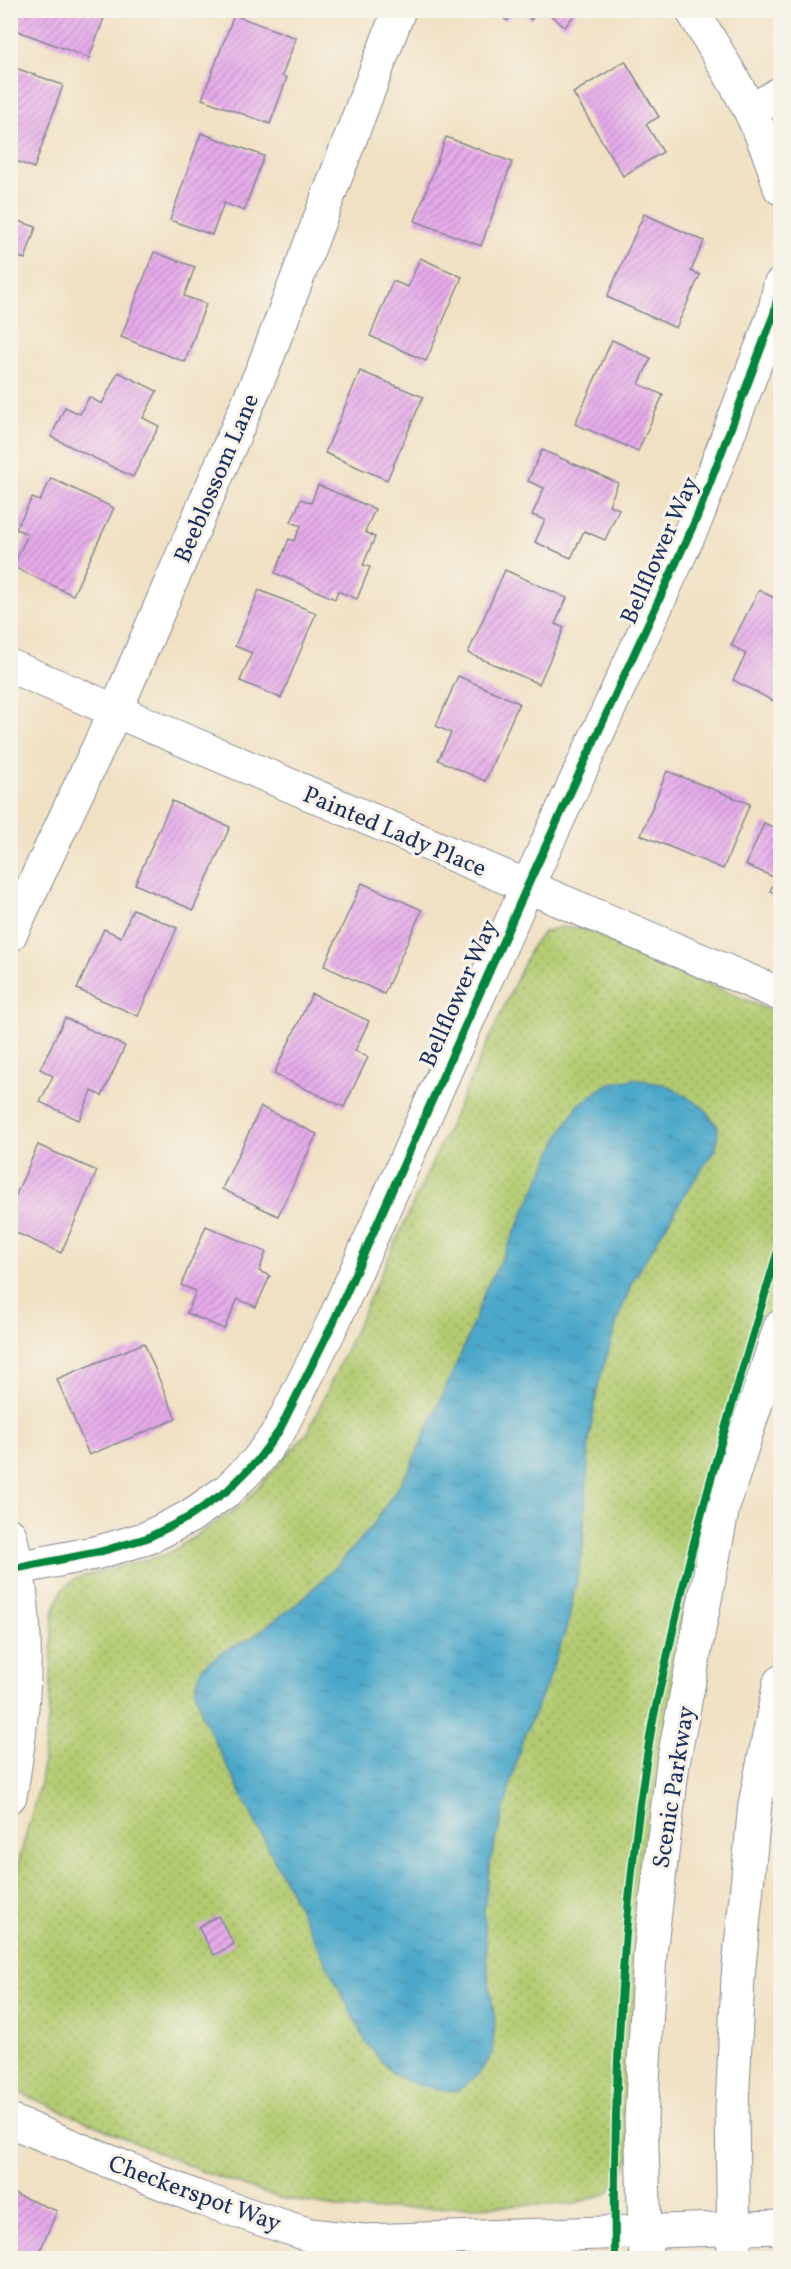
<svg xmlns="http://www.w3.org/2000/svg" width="791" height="2269" font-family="Vollkorn,serif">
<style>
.green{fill:url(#green-dots);stroke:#667d67;stroke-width:1.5}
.water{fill:url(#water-ripples);stroke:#346c94;stroke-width:1.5}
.building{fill:url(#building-hatch)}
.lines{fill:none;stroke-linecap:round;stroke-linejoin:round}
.minor-casing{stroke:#868891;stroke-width:35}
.minor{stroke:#fff;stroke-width:33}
.cycleway-casing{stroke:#f7f3e8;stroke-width:11}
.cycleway{stroke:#00873e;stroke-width:8}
.labels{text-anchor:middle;stroke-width:6;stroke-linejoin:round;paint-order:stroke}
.street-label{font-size:24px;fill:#1b2f5e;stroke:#f7f3e8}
</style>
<defs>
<pattern id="green-dots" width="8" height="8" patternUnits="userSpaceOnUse" patternTransform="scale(1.5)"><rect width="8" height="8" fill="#b2cb70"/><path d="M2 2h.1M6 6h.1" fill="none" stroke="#90a55f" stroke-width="1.8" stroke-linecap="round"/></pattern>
<pattern id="water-ripples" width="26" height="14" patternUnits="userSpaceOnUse" patternTransform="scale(1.5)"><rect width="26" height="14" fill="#4ca8ca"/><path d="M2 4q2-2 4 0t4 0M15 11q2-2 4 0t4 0" fill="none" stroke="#3e89a7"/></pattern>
<pattern id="building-hatch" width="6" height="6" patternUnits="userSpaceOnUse" patternTransform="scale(1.5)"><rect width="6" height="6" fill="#e6aaea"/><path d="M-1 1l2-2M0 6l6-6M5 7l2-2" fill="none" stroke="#ba8bc1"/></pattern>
</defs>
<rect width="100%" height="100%" fill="#f7f3e8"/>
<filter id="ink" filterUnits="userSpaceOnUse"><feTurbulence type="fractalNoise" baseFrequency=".0167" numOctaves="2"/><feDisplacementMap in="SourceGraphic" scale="12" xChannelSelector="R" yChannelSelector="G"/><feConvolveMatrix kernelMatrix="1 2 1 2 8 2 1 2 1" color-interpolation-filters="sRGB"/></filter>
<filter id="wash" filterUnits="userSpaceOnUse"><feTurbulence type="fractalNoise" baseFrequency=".008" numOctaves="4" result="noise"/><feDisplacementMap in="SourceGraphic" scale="24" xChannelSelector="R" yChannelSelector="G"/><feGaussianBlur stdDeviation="1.35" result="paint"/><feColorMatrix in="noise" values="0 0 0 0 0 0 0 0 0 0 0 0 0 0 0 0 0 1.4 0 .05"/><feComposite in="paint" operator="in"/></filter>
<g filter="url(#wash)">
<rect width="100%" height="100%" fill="#f1e1c4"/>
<path class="green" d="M560,927L584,928L780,1015V1312L704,1570L633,2149L626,2166L608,2193L572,2204L355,2210L279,2198L203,2172L11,2089V1890L40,1783L50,1705L53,1613L62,1590L76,1578L168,1554L241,1506L308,1432L532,946L544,932Z"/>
<path class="water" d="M636,1079L669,1086L704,1108L718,1128L716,1148L688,1189L632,1282L615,1328L597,1390L589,1441L583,1548L568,1623L547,1684L522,1741L490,1863L484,1910L487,1965L495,2022L492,2054L479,2074L457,2091C435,2090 412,2086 393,2073C384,2066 376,2053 367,2044L203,1718L195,1689L202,1668L221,1653L251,1638L299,1602L335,1568L373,1525L409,1470L467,1340L486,1288L509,1245L561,1133L578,1105L610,1083Z"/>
<g id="blocks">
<g class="building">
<path d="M15,10H107L89,58L10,28Z"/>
<path d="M493,10H515L507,21Z"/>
<path d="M519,10H538L531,20Z"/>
<path d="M544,10H578L565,27Z"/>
<path d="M234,15L296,38L282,76L287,78L270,124L202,99Z"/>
<path d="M625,61L659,117L646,124L663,152L623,176L573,93Z"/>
<path d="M10,66L63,85L34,168L10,159Z"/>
<path d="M201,133L264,156L244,211L224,203L212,235L170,220Z"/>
<path d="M446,137L512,162L481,246L415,221Z"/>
<path d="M10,195L17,197L11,216L10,215Z"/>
<path d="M644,214L704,241L691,271L700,275L676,328L607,297Z"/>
<path d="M10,218L36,227L25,259L10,254Z"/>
<path d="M154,252L195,267L184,296L206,304L185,362L121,337Z"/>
<path d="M420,258L462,277L426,361L370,336L393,281L408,287Z"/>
<path d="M612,340L651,358L639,384L663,395L638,451L575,424Z"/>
<path d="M360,371L423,397L387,480L325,453Z"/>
<path d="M118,372L157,391L143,418L159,426L133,477L51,437L65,407L80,414L89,397L102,404Z"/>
<path d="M542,450L618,483L609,505L619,509L605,540L584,531L571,558L535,542L545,520L532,515L544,488L528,481Z"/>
<path d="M51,478L114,508L73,595L13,567L28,534L16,529L32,498L40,501Z"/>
<path d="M318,485L375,509L365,532L375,537L363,565L370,567L357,599L338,591L335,599L275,573L289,539L294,541L301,526L291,522L301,499L311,503Z"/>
<path d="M505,570L567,598L555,624L564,628L539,684L468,653Z"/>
<path d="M259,590L316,613L281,698L240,681L252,653L235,646Z"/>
<path d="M759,590L780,601V686L773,701L733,680L746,654L731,645Z"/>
<path d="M458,676L519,703L485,781L438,760L451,733L436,726Z"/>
<path d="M667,771L750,804L723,869L641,835Z"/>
<path d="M172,801L230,827L193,910L135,884Z"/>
<path d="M764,823L780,830V896L770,891L776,878L746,865Z"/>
<path d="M362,883L422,910L384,994L324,966Z"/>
<path d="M133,909L177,928L138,1016L77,989L104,929L121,937Z"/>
<path d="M312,994L369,1021L355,1051L368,1057L344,1107L274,1074Z"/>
<path d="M65,1018L125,1046L102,1096L92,1091L79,1120L40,1102L53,1076L40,1069Z"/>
<path d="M261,1107L317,1134L278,1216L222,1189Z"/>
<path d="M38,1145L97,1171L61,1253L10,1230V1208Z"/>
<path d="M206,1226L266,1252L259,1271L270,1276L256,1307L238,1299L224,1329L187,1313L196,1291L181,1285Z"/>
<path d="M144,1343L176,1419L89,1455L57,1379Z"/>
<path d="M218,1916L234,1944L214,1955L198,1927Z"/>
<path d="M10,2192L57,2211L37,2258H10Z"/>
<path d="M161,2252L176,2258H158Z"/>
</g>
</g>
</g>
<g filter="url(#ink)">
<use href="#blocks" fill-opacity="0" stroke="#868891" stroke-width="1.5"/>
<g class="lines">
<g class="minor-casing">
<g id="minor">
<path d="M692,10C727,70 762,120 780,188"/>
<path d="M752,111L780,93"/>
<path d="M10,666L780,994"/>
<path d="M10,935L115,712L264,366L399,10"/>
<path d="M10,1535C32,1626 26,1705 10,1796"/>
<path d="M18,1568L99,1552L147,1538L189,1517L228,1490L257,1461L279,1431L333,1323L527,887L697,517L774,314L780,285"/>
<path d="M10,2121L199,2198L267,2221L310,2235L364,2241L780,2227"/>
<path d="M646,2258L641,2120L650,1953L673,1763L723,1507L780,1327"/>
<path d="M734,2258L732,2110L738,1977L755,1804L780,1682"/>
</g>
</g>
<use href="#minor" class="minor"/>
<g class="cycleway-casing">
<g id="cycleway">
<path d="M18,1568L99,1552L147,1538L189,1517L228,1490L257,1461L279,1431L333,1323L527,887L697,517L774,314L780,285"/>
<path d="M615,2258C613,2082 622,1905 651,1731C656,1702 664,1673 670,1644C699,1509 740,1377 780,1244"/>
</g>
</g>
<use href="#cycleway" class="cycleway"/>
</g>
</g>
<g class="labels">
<g class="street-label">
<text transform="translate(216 478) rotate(-67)" y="8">Beeblossom Lane</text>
<text transform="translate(659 550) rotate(-66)" y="8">Bellflower Way</text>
<text transform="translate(395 831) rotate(23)" y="8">Painted Lady Place</text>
<text transform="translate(458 993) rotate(-66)" y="8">Bellflower Way</text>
<text transform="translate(673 1787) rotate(-81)" y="8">Scenic Parkway</text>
<text transform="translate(195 2193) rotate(20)" y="8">Checkerspot Way</text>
</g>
</g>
<rect width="791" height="2269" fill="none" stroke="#f7f3e8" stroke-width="36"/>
</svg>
